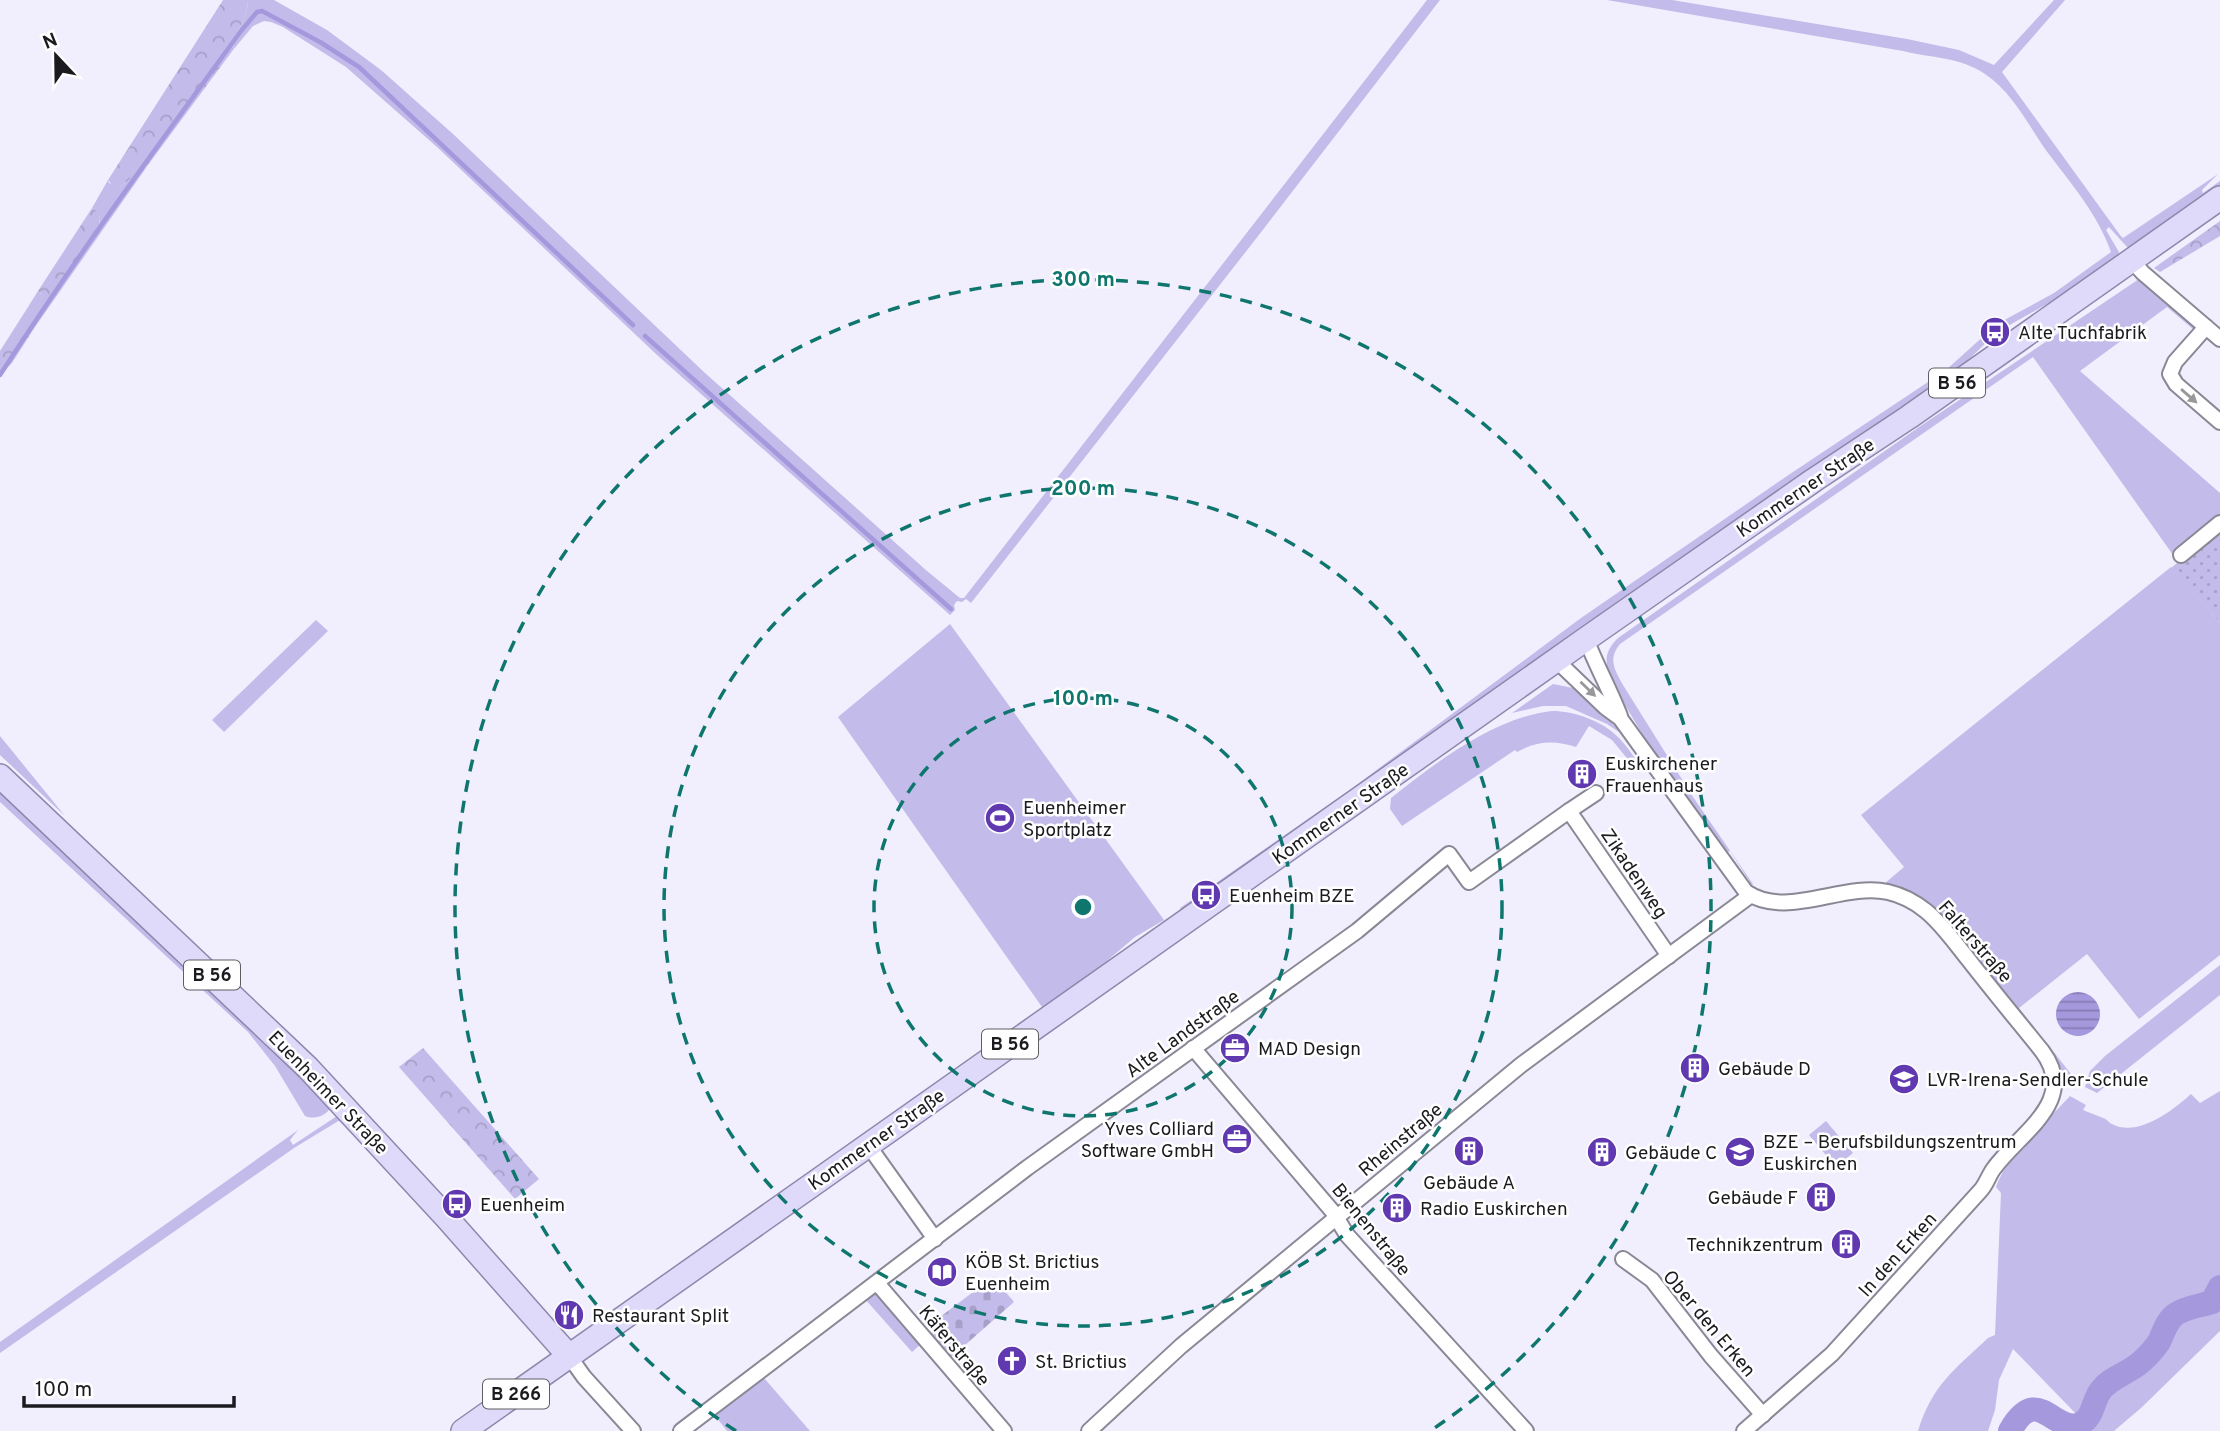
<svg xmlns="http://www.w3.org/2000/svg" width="2220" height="1431" font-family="Overpass,sans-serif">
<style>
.grass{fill:#c3bbea}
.forest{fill:url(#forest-crowns)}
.cemetery{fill:url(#cemetery-stones)}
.park{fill:url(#park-dots)}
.water{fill:url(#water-rules)}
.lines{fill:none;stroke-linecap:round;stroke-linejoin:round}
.stream{stroke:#a698dd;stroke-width:4.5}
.river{stroke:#a698dd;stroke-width:24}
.street-casing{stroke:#8a8895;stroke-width:18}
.primary-casing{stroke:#8d87ab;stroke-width:26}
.street{stroke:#fff;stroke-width:14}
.primary{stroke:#e0dafa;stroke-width:23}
.oneway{fill:#98989a}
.ring{fill:none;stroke:#0f766e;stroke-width:3.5;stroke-dasharray:12 9}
.labels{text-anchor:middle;stroke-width:5;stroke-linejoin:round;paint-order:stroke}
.shield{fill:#fefefe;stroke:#5f5e62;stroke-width:2}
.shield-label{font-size:18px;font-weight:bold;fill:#1b1a1f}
.poi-label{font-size:19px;fill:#1b1a1f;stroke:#fefefe;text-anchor:start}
.street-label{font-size:19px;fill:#1b1a1f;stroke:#fefefe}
.centre{fill:#0f766e;stroke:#fefefe;stroke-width:3.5}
.ring-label{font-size:21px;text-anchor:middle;font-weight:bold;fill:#0f766e;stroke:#fefefe;stroke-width:5;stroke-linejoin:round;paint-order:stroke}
</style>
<defs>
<pattern id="forest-crowns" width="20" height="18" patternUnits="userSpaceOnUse" patternTransform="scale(1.75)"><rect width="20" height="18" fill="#c3bbea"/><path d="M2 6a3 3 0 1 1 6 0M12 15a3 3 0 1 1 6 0" fill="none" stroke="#a7a0c8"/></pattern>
<pattern id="cemetery-stones" width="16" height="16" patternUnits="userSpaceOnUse" patternTransform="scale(1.75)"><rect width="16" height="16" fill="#c3bbea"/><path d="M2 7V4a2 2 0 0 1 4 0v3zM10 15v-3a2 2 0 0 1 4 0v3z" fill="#a7a0c8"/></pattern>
<pattern id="park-dots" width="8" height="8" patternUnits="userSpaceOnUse" patternTransform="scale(1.75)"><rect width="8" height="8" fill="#c3bbea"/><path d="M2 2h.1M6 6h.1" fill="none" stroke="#a7a0c8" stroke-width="1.8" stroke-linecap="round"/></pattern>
<pattern id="water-rules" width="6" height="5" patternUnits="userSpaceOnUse" patternTransform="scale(1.75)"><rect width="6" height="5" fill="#a698dd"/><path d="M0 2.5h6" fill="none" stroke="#867bb3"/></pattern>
</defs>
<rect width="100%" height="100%" fill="#f1effe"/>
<g class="grass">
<path d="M248,0H274L327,30L381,70L453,134L705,373L927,571L960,598H964L1427,0H1440L1262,231L971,603L966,599L962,602L957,601L954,605L955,610L950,615L656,354L437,147L346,67L283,27L271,22L264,21L253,26L233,50C234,32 248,18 248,0Z"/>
<path d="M1607,0H1672L1907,39L1959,50L1994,65L2054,0H2065L2002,72L2120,235L2123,238L2129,234L2218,174L2202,190L2203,193L2220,181V186L2131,247H2127L2109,227L2106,230L2119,252L2118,255L2055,301L2054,300L1999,331L1996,328L1989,333L1992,337L1964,364L1965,366C1700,543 1442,728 1182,912L1180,908L1351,789L1581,618L1787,476L1946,370L1997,324L2054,293L2111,252C2098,214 2069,181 2045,149C2028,124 2011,91 1985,74C1961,57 1930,58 1903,51Z"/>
<path d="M148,165L35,327L33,315L28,307L38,291L41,294L99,225C101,216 99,213 92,208L108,180L109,183L120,187Z"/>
<path d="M2139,279L2145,282L2195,326L2194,330L2167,307L2080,371L2220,493V518L2173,555L2033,357L1620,644C1608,659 1614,669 1623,685L1693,797L1753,884L1752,885L1730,851L1725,853L1650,747L1609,678L1611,676C1603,661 1606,650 1618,638L1919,427Z"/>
<path d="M2171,567L2220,623V955L2139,1019L2087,954L2019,1008L2075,1079H2073L2063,1074L2055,1057L1939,913L1918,897L1884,884L1904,867L1861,815Z"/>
<path d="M316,620L328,631L224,732L212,720Z"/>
<path d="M950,624L1164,920L1135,937L1088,977L1042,1007L838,717Z"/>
<path d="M1553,684L1578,689L1607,717L1622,734L1607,724L1566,706H1543L1512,713Z"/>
<path d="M1552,711C1574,711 1603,721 1619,738C1628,747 1635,759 1643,770L1639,773L1612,740L1589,726L1576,747C1554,740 1537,741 1517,752L1515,750L1402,826L1390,809L1391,798C1435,763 1495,717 1552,711Z"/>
<path d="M0,736L65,816L0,755Z"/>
<path d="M0,787L196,971L331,1107C326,1116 315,1120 305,1116L275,1066L248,1032L0,802Z"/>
<path d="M2220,965V995L2097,1093L2085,1087L2090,1071L2105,1056Z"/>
<path d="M2220,1091V1276C2217,1281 2216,1293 2213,1296C2208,1301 2180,1304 2168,1314C2156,1325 2152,1343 2141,1355C2129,1369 2109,1373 2097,1387C2086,1399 2093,1412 2081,1419L2013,1349L1999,1380L1995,1410L1988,1431H1918C1932,1385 1955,1369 1988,1338L1995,1335L2001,1193L1996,1187C2005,1158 2048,1120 2070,1096L2086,1105L2083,1110C2089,1113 2097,1115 2103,1118C2107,1119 2109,1123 2112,1124C2138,1138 2173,1110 2191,1094L2200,1103Z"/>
<path d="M337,1116L340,1120L294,1148L0,1353V1342L298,1130L290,1140L293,1145Z"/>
<path d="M1826,1121L1853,1153L1836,1167L1809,1135Z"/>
<path d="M873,1293L880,1295L922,1343L912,1352L865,1299Z"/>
<path d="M2220,1301V1331L2141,1408L2114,1431H2093L2088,1427C2097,1417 2096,1403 2106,1393C2122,1378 2144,1372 2158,1353C2165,1343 2167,1328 2176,1320C2189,1308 2209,1314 2220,1301Z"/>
<path d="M764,1378L810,1431H727L713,1413Z"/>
</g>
<g class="forest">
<path d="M223,0H248C248,18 234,32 233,50L148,165L120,187H114L108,180Z"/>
<path d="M92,208C99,212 101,216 99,225L51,294L44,296L38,291Z"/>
<path d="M2220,221V236L2160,272L2154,268Z"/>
<path d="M28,307L34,315L35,327L12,363L0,375V351Z"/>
<path d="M423,1048L539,1179L515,1199L399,1067Z"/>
</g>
<path class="cemetery" d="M993,1277L1014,1302L948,1360L928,1336L936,1328L932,1323Z"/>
<path class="park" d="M2220,528V623L2171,568Z"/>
<circle class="water" cx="2078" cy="1014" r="22"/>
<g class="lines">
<g class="stream">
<path d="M645,336L951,609"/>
<path d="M0,375C76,257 159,144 241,31L257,12L262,11L320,42L359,67L633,325"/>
</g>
<path class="river" d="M2010,1431C2037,1383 2052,1431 2078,1425C2094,1419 2092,1401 2101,1390C2111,1377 2129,1373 2141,1362C2148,1356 2154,1349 2159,1342C2164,1332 2166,1321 2176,1314C2186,1307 2200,1306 2212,1302L2220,1287"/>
<g class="street-casing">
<g id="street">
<path d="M2131,260L2143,273L2220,339"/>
<path d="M2206,327L2175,362L2170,374L2176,384L2220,422"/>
<path d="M2181,555L2220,523"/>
<path d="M1586,639C1596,665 1610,690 1620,716"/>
<path d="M1556,660L1605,707L1620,718L1746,892C1787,920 1842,882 1888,892C1901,895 1915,902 1926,911C1942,924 1955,943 1968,959C1992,990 2017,1020 2042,1051C2079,1100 2022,1131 1995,1167C1989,1174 1987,1183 1981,1190L1832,1354L1744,1431"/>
<path d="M1569,811L1596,793"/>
<path d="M1193,1048L1333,1212L1347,1235L1526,1431"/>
<path d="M868,1145L935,1239"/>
<path d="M1623,1259L1652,1280L1711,1356L1763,1415"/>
<path d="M877,1283L1004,1431"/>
<path d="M569,1356L584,1377L633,1431"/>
<path d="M681,1431L1027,1168L1357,931L1449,854L1469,882L1569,811L1669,956"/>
<path d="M1089,1431L1181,1346L1521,1065L1751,895"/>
</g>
</g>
<g class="primary-casing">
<g id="primary">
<path d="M0,776L308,1068L446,1217L569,1356"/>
<path d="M463,1431L1586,639L1814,480L1909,417L2220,198"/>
</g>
</g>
<use href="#street" class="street"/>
<use href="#primary" class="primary"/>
</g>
<defs><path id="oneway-solid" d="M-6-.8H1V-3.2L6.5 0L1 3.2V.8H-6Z" transform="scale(1.75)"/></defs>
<g class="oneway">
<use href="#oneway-solid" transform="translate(2189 396) rotate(41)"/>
<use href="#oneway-solid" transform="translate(1588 689) rotate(44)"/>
</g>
<g class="ring">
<circle cx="1083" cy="907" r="209"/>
<circle cx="1083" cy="907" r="419"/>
<path d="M736 1431A628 628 0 1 1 1430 1431"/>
</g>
<defs>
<g id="bus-disc" transform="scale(1.575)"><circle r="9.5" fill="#6039b1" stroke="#fefefe"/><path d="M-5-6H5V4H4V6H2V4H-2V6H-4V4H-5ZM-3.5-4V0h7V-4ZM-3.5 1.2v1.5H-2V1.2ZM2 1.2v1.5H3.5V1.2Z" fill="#fff"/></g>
<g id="building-disc" transform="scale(1.575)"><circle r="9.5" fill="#6039b1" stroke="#fefefe"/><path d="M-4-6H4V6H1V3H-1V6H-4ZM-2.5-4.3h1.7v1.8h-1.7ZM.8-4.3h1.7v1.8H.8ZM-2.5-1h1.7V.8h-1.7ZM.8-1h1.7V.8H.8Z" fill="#fff"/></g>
<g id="stadium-disc" transform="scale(1.575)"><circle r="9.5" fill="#6039b1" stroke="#fefefe"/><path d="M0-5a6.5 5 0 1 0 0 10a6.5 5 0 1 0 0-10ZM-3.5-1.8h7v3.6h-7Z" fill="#fff"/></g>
<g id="office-disc" transform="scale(1.575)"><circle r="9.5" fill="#6039b1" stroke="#fefefe"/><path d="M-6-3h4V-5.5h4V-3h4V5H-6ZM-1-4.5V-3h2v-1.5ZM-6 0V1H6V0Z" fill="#fff"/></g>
<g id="school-disc" transform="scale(1.575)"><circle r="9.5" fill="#6039b1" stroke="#fefefe"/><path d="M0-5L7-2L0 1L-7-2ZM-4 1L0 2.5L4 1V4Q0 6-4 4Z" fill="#fff"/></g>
<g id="university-disc" transform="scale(1.575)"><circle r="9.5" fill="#6039b1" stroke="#fefefe"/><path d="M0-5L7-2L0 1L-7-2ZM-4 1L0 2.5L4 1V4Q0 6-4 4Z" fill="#fff"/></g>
<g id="library-disc" transform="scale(1.575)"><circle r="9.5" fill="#6039b1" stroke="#fefefe"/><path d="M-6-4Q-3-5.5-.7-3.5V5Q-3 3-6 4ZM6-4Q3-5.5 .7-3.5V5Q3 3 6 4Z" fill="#fff"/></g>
<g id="restaurant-disc" transform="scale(1.575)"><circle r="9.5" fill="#6039b1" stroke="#fefefe"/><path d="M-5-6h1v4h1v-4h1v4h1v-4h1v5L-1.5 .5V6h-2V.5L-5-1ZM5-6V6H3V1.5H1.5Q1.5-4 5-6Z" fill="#fff"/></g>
<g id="church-disc" transform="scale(1.575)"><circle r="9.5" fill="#6039b1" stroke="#fefefe"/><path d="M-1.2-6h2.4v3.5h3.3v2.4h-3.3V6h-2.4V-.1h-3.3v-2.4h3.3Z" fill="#fff"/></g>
</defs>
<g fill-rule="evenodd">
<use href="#bus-disc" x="1995" y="332"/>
<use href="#building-disc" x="1582" y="774"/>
<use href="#stadium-disc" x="1000" y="818"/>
<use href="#bus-disc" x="1206" y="895"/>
<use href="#office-disc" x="1235" y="1048"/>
<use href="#building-disc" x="1695" y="1068"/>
<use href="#school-disc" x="1904" y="1079"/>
<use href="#office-disc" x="1237" y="1139"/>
<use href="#building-disc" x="1469" y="1151"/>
<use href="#building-disc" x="1602" y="1152"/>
<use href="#university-disc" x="1740" y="1152"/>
<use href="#building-disc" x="1821" y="1197"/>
<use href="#bus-disc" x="457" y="1204"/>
<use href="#building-disc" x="1397" y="1208"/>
<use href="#building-disc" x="1846" y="1244"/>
<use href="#library-disc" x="942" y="1272"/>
<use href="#restaurant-disc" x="569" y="1315"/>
<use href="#church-disc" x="1012" y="1361"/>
</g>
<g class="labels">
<g class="shield">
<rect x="1929" y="368.5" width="56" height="29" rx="5"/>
<rect x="184" y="960.5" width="56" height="29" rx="5"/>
<rect x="982" y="1029.5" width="56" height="29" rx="5"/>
<rect x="483" y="1379.5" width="66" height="29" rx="5"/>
</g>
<g class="shield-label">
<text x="1957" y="389">B 56</text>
<text x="212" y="981">B 56</text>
<text x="1010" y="1050">B 56</text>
<text x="516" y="1400">B 266</text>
</g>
<g class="poi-label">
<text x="2018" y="339">Alte Tuchfabrik</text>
<text x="1605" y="770">Euskirchener<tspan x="1605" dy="22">Frauenhaus</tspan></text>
<text x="1023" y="814">Euenheimer<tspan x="1023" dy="22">Sportplatz</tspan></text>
<text x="1229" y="902">Euenheim BZE</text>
<text x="1258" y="1055">MAD Design</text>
<text x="1718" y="1075">Gebäude D</text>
<text x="1927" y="1086">LVR-Irena-Sendler-Schule</text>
<text x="1214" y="1135" text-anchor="end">Yves Colliard<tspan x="1214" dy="22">Software GmbH</tspan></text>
<text x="1763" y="1148">BZE – Berufsbildungszentrum<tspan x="1763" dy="22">Euskirchen</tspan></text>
<text x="1625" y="1159">Gebäude C</text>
<text x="1469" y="1189" text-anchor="middle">Gebäude A</text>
<text x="1798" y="1204" text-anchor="end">Gebäude F</text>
<text x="480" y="1211">Euenheim</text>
<text x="1420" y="1215">Radio Euskirchen</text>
<text x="1823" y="1251" text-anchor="end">Technikzentrum</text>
<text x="965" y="1268">KÖB St. Brictius<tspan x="965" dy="22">Euenheim</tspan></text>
<text x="592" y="1322">Restaurant Split</text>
<text x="1035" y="1368">St. Brictius</text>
</g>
<g class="street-label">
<text transform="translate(1805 487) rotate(-34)" y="7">Kommerner Straße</text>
<text transform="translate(1340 813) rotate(-35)" y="7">Kommerner Straße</text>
<text transform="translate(1635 873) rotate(56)" y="7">Zikadenweg</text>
<text transform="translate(1976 941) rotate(49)" y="7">Falterstraße</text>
<text transform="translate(1182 1033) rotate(-36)" y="7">Alte Landstraße</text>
<text transform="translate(329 1092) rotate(46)" y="7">Euenheimer Straße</text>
<text transform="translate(876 1139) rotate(-35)" y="7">Kommerner Straße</text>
<text transform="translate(1400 1139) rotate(-40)" y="7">Rheinstraße</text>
<text transform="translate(1372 1229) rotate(51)" y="7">Bienenstraße</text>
<text transform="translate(1897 1254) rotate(-48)" y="7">In den Erken</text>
<text transform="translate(1710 1323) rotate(50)" y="7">Ober den Erken</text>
<text transform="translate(955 1345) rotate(50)" y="7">Käferstraße</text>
</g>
</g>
<circle cx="1083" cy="907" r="10" class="centre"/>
<g class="ring-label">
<text x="1083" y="286">300 m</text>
<text x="1083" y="495">200 m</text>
<text x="1083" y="705">100 m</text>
</g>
<g transform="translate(56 56) rotate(338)" stroke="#fefefe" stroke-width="5" paint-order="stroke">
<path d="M0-5L12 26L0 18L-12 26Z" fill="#1b1a1f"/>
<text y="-10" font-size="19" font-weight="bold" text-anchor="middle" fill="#1b1a1f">N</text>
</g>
<path d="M24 1396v10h210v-10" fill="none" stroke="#1b1a1f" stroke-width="3.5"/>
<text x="35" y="1396" font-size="21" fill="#1b1a1f" stroke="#fefefe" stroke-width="5" paint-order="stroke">100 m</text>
</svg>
